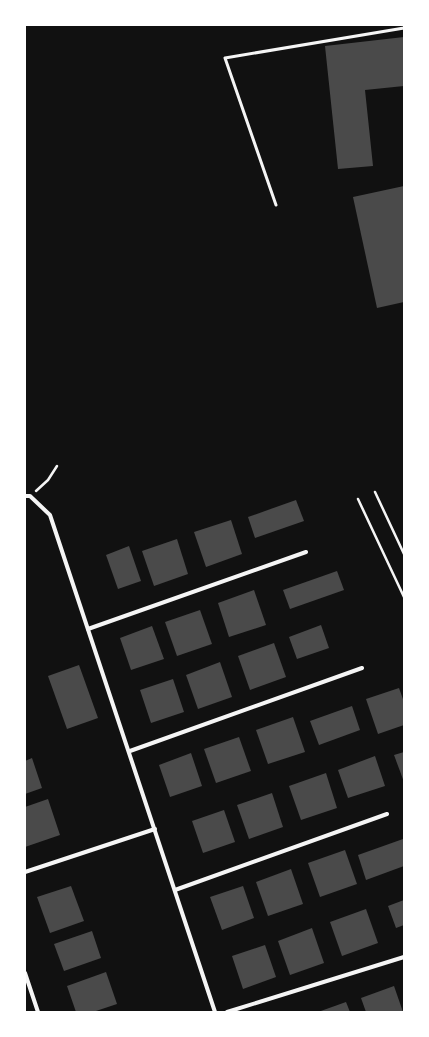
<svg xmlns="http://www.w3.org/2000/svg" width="429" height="1037" font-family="'Exo 2',sans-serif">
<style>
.building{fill:#4a4a4a}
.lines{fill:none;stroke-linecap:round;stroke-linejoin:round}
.path{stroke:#f5f5f5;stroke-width:2.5}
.service{stroke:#f5f5f5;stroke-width:3}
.minor{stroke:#f5f5f5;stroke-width:4}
</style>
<rect width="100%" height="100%" fill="#111"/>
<g class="building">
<path d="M404,37V86L365,90L373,166L338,169L325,46Z"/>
<path d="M404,186V302L377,308L353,197Z"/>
<path d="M296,500L304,521L255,538L248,517Z"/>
<path d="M231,520L242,554L206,567L194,532Z"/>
<path d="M177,539L188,574L154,586L142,551Z"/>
<path d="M129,546L141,581L118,589L106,555Z"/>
<path d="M337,571L344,590L290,609L283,590Z"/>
<path d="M254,590L266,625L229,637L218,603Z"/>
<path d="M200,610L212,644L177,656L165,622Z"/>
<path d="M321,625L329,648L297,659L289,637Z"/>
<path d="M152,626L164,659L131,670L120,638Z"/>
<path d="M274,643L286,677L250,690L238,656Z"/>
<path d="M220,662L232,697L198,709L186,675Z"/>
<path d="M79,665L98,718L67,729L48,676Z"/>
<path d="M173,679L184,712L151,723L140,690Z"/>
<path d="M399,688L404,702V725L378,734L366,699Z"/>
<path d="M352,706L360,730L319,745L310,721Z"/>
<path d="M293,717L305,752L268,764L256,730Z"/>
<path d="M239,737L251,771L216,783L204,749Z"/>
<path d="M404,752V782L394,755Z"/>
<path d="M191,753L202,786L170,797L159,765Z"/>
<path d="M375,756L385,786L348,798L338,770Z"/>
<path d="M32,758L42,788L25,794V761Z"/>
<path d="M326,773L337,808L301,820L289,786Z"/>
<path d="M272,793L283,827L249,839L237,805Z"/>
<path d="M48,799L60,835L25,847V807Z"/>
<path d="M224,810L235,842L203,853L192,821Z"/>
<path d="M403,839L404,866L366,880L358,855Z"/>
<path d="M345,850L357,884L320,897L308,863Z"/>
<path d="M291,869L303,904L268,916L256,882Z"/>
<path d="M71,886L84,921L50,933L37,897Z"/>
<path d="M243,886L254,918L222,930L210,897Z"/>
<path d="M404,900V925L396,928L388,906Z"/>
<path d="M366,909L378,943L342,956L330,922Z"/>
<path d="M312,928L324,963L290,975L278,941Z"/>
<path d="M92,931L101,958L64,971L54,944Z"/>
<path d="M265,945L276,977L243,989L232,956Z"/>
<path d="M106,972L117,1004L93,1012H76L67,986Z"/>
<path d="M394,986L403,1012H366L361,998Z"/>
<path d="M346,1002L350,1012H318Z"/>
</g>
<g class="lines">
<g class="path">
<path d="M36,491L48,480L57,466"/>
<path d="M375,492L404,554"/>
<path d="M358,499L404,597"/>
</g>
<path class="service" d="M276,205L225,58L404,28"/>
<g class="minor">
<path d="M25,496H30L50,515L215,1012"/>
<path d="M88,629L306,552"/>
<path d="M130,751L362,668"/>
<path d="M25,872L155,829"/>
<path d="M175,890L387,814"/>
<path d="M25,973L38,1012"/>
<path d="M227,1012L404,957"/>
</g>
</g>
<rect width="429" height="1037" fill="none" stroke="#ffffff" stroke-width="52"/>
</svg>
